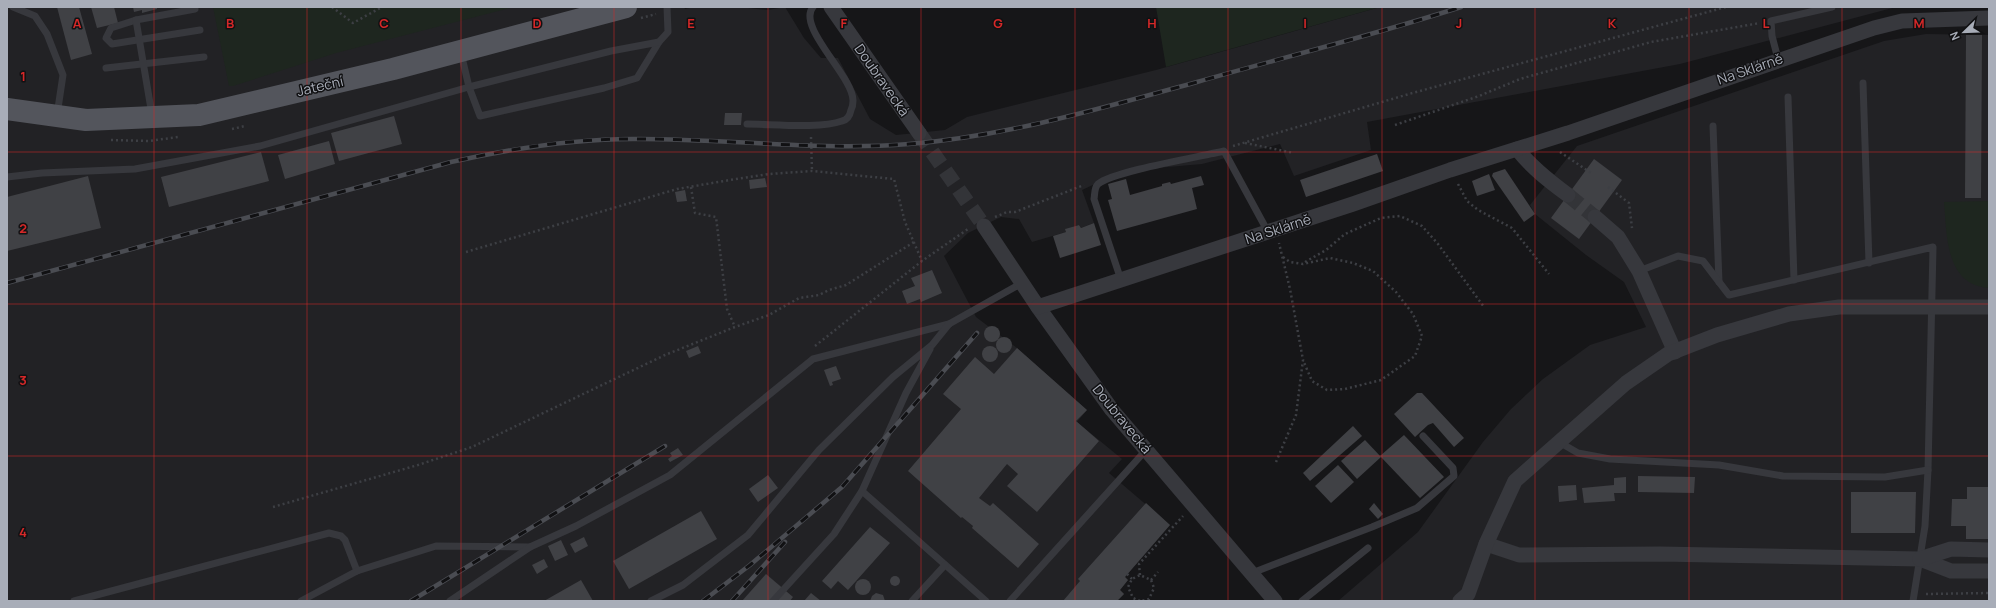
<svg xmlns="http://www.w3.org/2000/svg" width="1996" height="608" font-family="Manrope,sans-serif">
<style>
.built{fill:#222225}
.green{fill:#1e261f}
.building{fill:#404145}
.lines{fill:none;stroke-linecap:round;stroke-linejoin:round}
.street-tunnel{stroke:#333438;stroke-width:15;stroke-dasharray:15 8;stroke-linecap:butt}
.path{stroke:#3d3f44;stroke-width:2.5;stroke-dasharray:2 3;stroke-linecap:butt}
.lane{stroke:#37383d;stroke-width:7}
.street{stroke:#37383d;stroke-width:15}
.primary{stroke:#53555c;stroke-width:22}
.rail-casing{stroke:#4a4c52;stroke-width:4.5}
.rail{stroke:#111113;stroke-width:3;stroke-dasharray:9;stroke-linecap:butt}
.grid{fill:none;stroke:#d62828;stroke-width:1;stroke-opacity:0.55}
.labels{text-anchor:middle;stroke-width:3;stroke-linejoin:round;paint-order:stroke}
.street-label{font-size:14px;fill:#a8adb8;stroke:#111113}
.grid-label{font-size:13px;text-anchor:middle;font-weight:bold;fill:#d62828;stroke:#111113;stroke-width:3;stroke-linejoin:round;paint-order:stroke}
</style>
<rect width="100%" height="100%" fill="#161618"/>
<g class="built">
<path d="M7,7H684L685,9L695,7H739L767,10L785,7L804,38L821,58H838L870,119L896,135L945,130L967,117L1156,70L1380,7H1896L1680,64L1367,122L1371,150L1294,176L1280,144L1202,164L1123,171L1082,190L1094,223L1081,228L1079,225L1066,229V232L1032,242L1019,219L1001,217L968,233L944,256L976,317L1017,348L1087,410L1077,422L1122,459L1109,473L1170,525L1125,577L1128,580L1120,590L1124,594L1117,601H7Z"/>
<path d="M1926,34L1989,35V601H1338L1418,532L1483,442L1511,409L1543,379L1590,345L1646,327L1624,282L1586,255L1535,214L1530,205L1577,146L1884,41Z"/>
</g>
<g class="green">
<path d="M213,7H514L336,53L233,86H229Z"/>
<path d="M1156,7H1380L1166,67Z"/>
<path d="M1989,201V288C1945,285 1947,235 1944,202Z"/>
</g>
<g class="building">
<path d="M57,7H79L92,54L71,60Z"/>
<path d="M91,7H114L118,23L97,28Z"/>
<path d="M133,7H157V9L142,13V10L134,12Z"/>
<path d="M1966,35H1982L1981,198H1965Z"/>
<path d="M725,113H742L741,125H724Z"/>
<path d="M394,116L402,144L339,161L331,133Z"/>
<path d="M329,141L335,164L285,179L278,155Z"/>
<path d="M261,152L269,181L169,207L161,177Z"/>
<path d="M1377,154L1383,171L1306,197L1300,180Z"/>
<path d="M1594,159L1622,180L1579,239L1551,218Z"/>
<path d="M1505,169L1535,214L1524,222L1492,176L1493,173Z"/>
<path d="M1489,174L1495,190L1477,196L1472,181Z"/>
<path d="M88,176L101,228L7,251V197Z"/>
<path d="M1201,176L1204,185L1192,188L1197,209L1117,231L1108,200L1112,199L1108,184L1126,179L1130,195L1162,186V184L1170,182L1171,184Z"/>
<path d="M765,178L767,187L750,189L749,180Z"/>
<path d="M685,190L687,201L677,202L675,192Z"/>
<path d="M1094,223L1101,245L1060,258L1053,236L1066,232L1065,229L1079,225L1081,228Z"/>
<path d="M932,270L942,293L921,302L920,299L907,304L902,291L915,286L911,278Z"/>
<circle cx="992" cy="334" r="8"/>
<circle cx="1004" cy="345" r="8"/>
<path d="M698,346L701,353L689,358L686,351Z"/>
<circle cx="990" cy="354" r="8"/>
<path d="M1017,348L1087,410L1076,421L1099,441L1037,512L1007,486L1018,474L1007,464L979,498L990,506L993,503L1039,544L1018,568L972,528L973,526L962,517L961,518L908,471L961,409L943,394L975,357L994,374Z"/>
<path d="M836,366L841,379L832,382L833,385L830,386L824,370Z"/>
<path d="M1417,393H1422L1464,438L1454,447L1433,423L1428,425L1415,437L1394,414Z"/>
<path d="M1353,426L1362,436L1310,481L1303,473Z"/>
<path d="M1404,435L1444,477L1420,498L1380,456Z"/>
<path d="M1365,440L1381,457L1357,479L1341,461Z"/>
<path d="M678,448L683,455L670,462L668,459L672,456L670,453Z"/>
<path d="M1338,465L1354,482L1331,503L1315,486Z"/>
<path d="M768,475L778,488L758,502L749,489Z"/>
<path d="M1638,476L1695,477L1694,493L1638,492Z"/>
<path d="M1626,477V493H1614L1615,501L1584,503L1582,488L1614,485V478Z"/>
<path d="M1576,485L1577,500L1559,502L1558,486Z"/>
<path d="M1967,487H1989V539H1966V526H1951L1952,499H1967Z"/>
<path d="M1851,492H1916L1915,533H1851Z"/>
<path d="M1146,503L1170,525L1125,577L1128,580L1120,590L1124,594L1117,601H1063L1080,581L1078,579Z"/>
<path d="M1374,503L1383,514L1378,519L1369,509Z"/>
<path d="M701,511L717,539L629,589L613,561Z"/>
<path d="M870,527L890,543L848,590L838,581L831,589L822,581Z"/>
<path d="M584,537L588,546L575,553L570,544Z"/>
<path d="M561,540L568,555L555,561L548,546Z"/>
<path d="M544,559L548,567L537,574L532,565Z"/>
<path d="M766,574L793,597L790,601H742Z"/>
<circle cx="895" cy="581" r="5"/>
<circle cx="863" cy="587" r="8"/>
<path d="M581,580L593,601H544Z"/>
<path d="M811,593L821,601H804Z"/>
<path d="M876,593L883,595L885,601H870L872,596Z"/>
</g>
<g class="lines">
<g class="street-tunnel">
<path d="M919,133L984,226"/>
<path d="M1568,195L1595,217"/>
</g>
<g class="path">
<path d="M332,7L353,23L382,7"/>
<path d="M641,18L656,14"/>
<path d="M1395,125L1479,96L1520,79L1651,42L1760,23"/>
<path d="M232,129L245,126"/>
<path d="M811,137L812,171"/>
<path d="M111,140L149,141L178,137"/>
<path d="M1245,143L1294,153"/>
<path d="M1233,146L1409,94L1726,7"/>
<path d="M1560,152L1591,173"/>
<path d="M1458,184L1467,201L1478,210L1512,228L1549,274"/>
<path d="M691,187L695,213L716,217L727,309L735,327"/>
<path d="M1608,187L1629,203L1632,228"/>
<path d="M995,217L1007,212H1015L1084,185"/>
<path d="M466,252L677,189L736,179L769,174L812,171L894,179L905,222L922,261"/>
<path d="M1283,257L1290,262L1303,264L1330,258L1353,263L1373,271L1396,292L1413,314L1422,336L1415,356L1381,380L1345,389L1327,390L1312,381L1303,360"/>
<path d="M1305,262L1326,250L1345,234L1381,218L1400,216L1422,226L1438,244L1484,307"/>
<path d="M815,346L922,261L968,229"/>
<path d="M1276,462L1296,415L1303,360L1290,289L1279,243"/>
<path d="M273,507L418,465L472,447L665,355L735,327L769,315L799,298L819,295L829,290L846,285L914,242"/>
<path d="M1127,574L1132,579"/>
<path d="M1140,575L1139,564L1183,516"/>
<path d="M1151,580L1158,572"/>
<path d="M1926,594L1989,593"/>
<path d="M1140,601L1133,598L1128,587L1132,579L1140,575L1151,580L1154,588L1149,599L1141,601"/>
</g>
<g class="lane">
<path d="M13,7L35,16L47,34L63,75L57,115"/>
<path d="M136,20L111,28L106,38L112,44L200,30"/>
<path d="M461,53L469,87L480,116L604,88L637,78L659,42"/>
<path d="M1778,59L1772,36L1771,21L1832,7"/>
<path d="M106,68L204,57"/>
<path d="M1863,83L1869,263"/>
<path d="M1788,97L1794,280"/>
<path d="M152,115L136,20L195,9"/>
<path d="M747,124C772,124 820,129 842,121C847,120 850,115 851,110C852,108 853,104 853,101C854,77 796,27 813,7"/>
<path d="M1713,126L1719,282"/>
<path d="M7,177L42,173L135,169L260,146L469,87L611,51L659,42L668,32L667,7"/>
<path d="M1639,271L1678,256L1703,261L1729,295L1933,247L1928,470L1925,526L1913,601"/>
<path d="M1121,280L1094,199C1095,194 1094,188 1098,184C1114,171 1199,157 1224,151L1268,232"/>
<path d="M1559,442L1578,453L1610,459L1719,465L1783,476L1885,477L1928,470"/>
<path d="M862,491L986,601"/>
<path d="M1252,573L1372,527L1417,508L1454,476L1453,468L1423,436"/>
<path d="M74,601L329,533L341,536L345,540L357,571"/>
<path d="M301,601L357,571L436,546L530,547"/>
<path d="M450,601L530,547L576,526L670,475L813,359L949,324"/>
<path d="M651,601L683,585L748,535L819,450L893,377L932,345L949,324L1022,283"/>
<path d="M773,601L834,534L862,491L906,393L930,349"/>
<path d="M912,601L945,565"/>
<path d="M1010,601L1146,450"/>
<path d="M1302,601L1368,548"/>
</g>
<g class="street">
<path d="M831,7L919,133"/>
<path d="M1517,149C1531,167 1549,181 1568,195"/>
<path d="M1595,217L1618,237L1639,271L1675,352"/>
<path d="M984,226L1038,307L1112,410L1275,601"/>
<path d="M1038,307L1353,204L1450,170L1568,133L1874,28L1902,21L1989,18"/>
<path d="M1486,544L1519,555L1660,554L1920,559L1951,571H1989"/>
<path d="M1920,559L1951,549L1989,550"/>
<path d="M1460,601L1468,594L1486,544L1515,481L1626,383L1668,354L1717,335L1789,314L1839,307H1989"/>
</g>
<path class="primary" d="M7,109L86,120L199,115L393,69L626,7"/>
<g class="rail-casing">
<g id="rail">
<path d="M7,283L451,162C514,148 576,138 640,139C730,139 820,151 909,144C1008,136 1102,108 1197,82C1285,57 1374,35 1461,7"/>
<path d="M411,601L665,446"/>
<path d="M703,601L750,565L842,487L977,333"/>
<path d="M732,601L785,542"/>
</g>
</g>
<use href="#rail" class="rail"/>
</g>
<path class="grid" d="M154,7V601M307,7V601M461,7V601M614,7V601M768,7V601M921,7V601M1075,7V601M1228,7V601M1382,7V601M1535,7V601M1689,7V601M1842,7V601M7,152H1989M7,304H1989M7,456H1989"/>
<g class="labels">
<g class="street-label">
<text transform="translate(1750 69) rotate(-19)" y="5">Na Sklárně</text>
<text transform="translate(882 80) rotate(55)" y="5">Doubravecká</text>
<text transform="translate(320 86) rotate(-13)" y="5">Jateční</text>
<text transform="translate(1278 229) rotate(-18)" y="5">Na Sklárně</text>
<text transform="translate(1122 419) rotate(51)" y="5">Doubravecká</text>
</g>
</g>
<g class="grid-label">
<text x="77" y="28">A</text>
<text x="230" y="28">B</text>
<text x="384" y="28">C</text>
<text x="537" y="28">D</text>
<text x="691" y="28">E</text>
<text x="844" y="28">F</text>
<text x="998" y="28">G</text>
<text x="1152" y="28">H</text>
<text x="1305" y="28">I</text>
<text x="1459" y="28">J</text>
<text x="1612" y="28">K</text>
<text x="1766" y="28">L</text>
<text x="1919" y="28">M</text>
<text x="23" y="81">1</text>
<text x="23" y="233">2</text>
<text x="23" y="385">3</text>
<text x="23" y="537">4</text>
</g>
<rect width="1996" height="608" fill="none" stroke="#a8adb8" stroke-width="16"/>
<g transform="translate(1964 32) rotate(247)" stroke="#111113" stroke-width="3" paint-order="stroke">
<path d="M0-3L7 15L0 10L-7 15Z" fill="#a8adb8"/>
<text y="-6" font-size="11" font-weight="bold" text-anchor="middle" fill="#a8adb8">N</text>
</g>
</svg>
